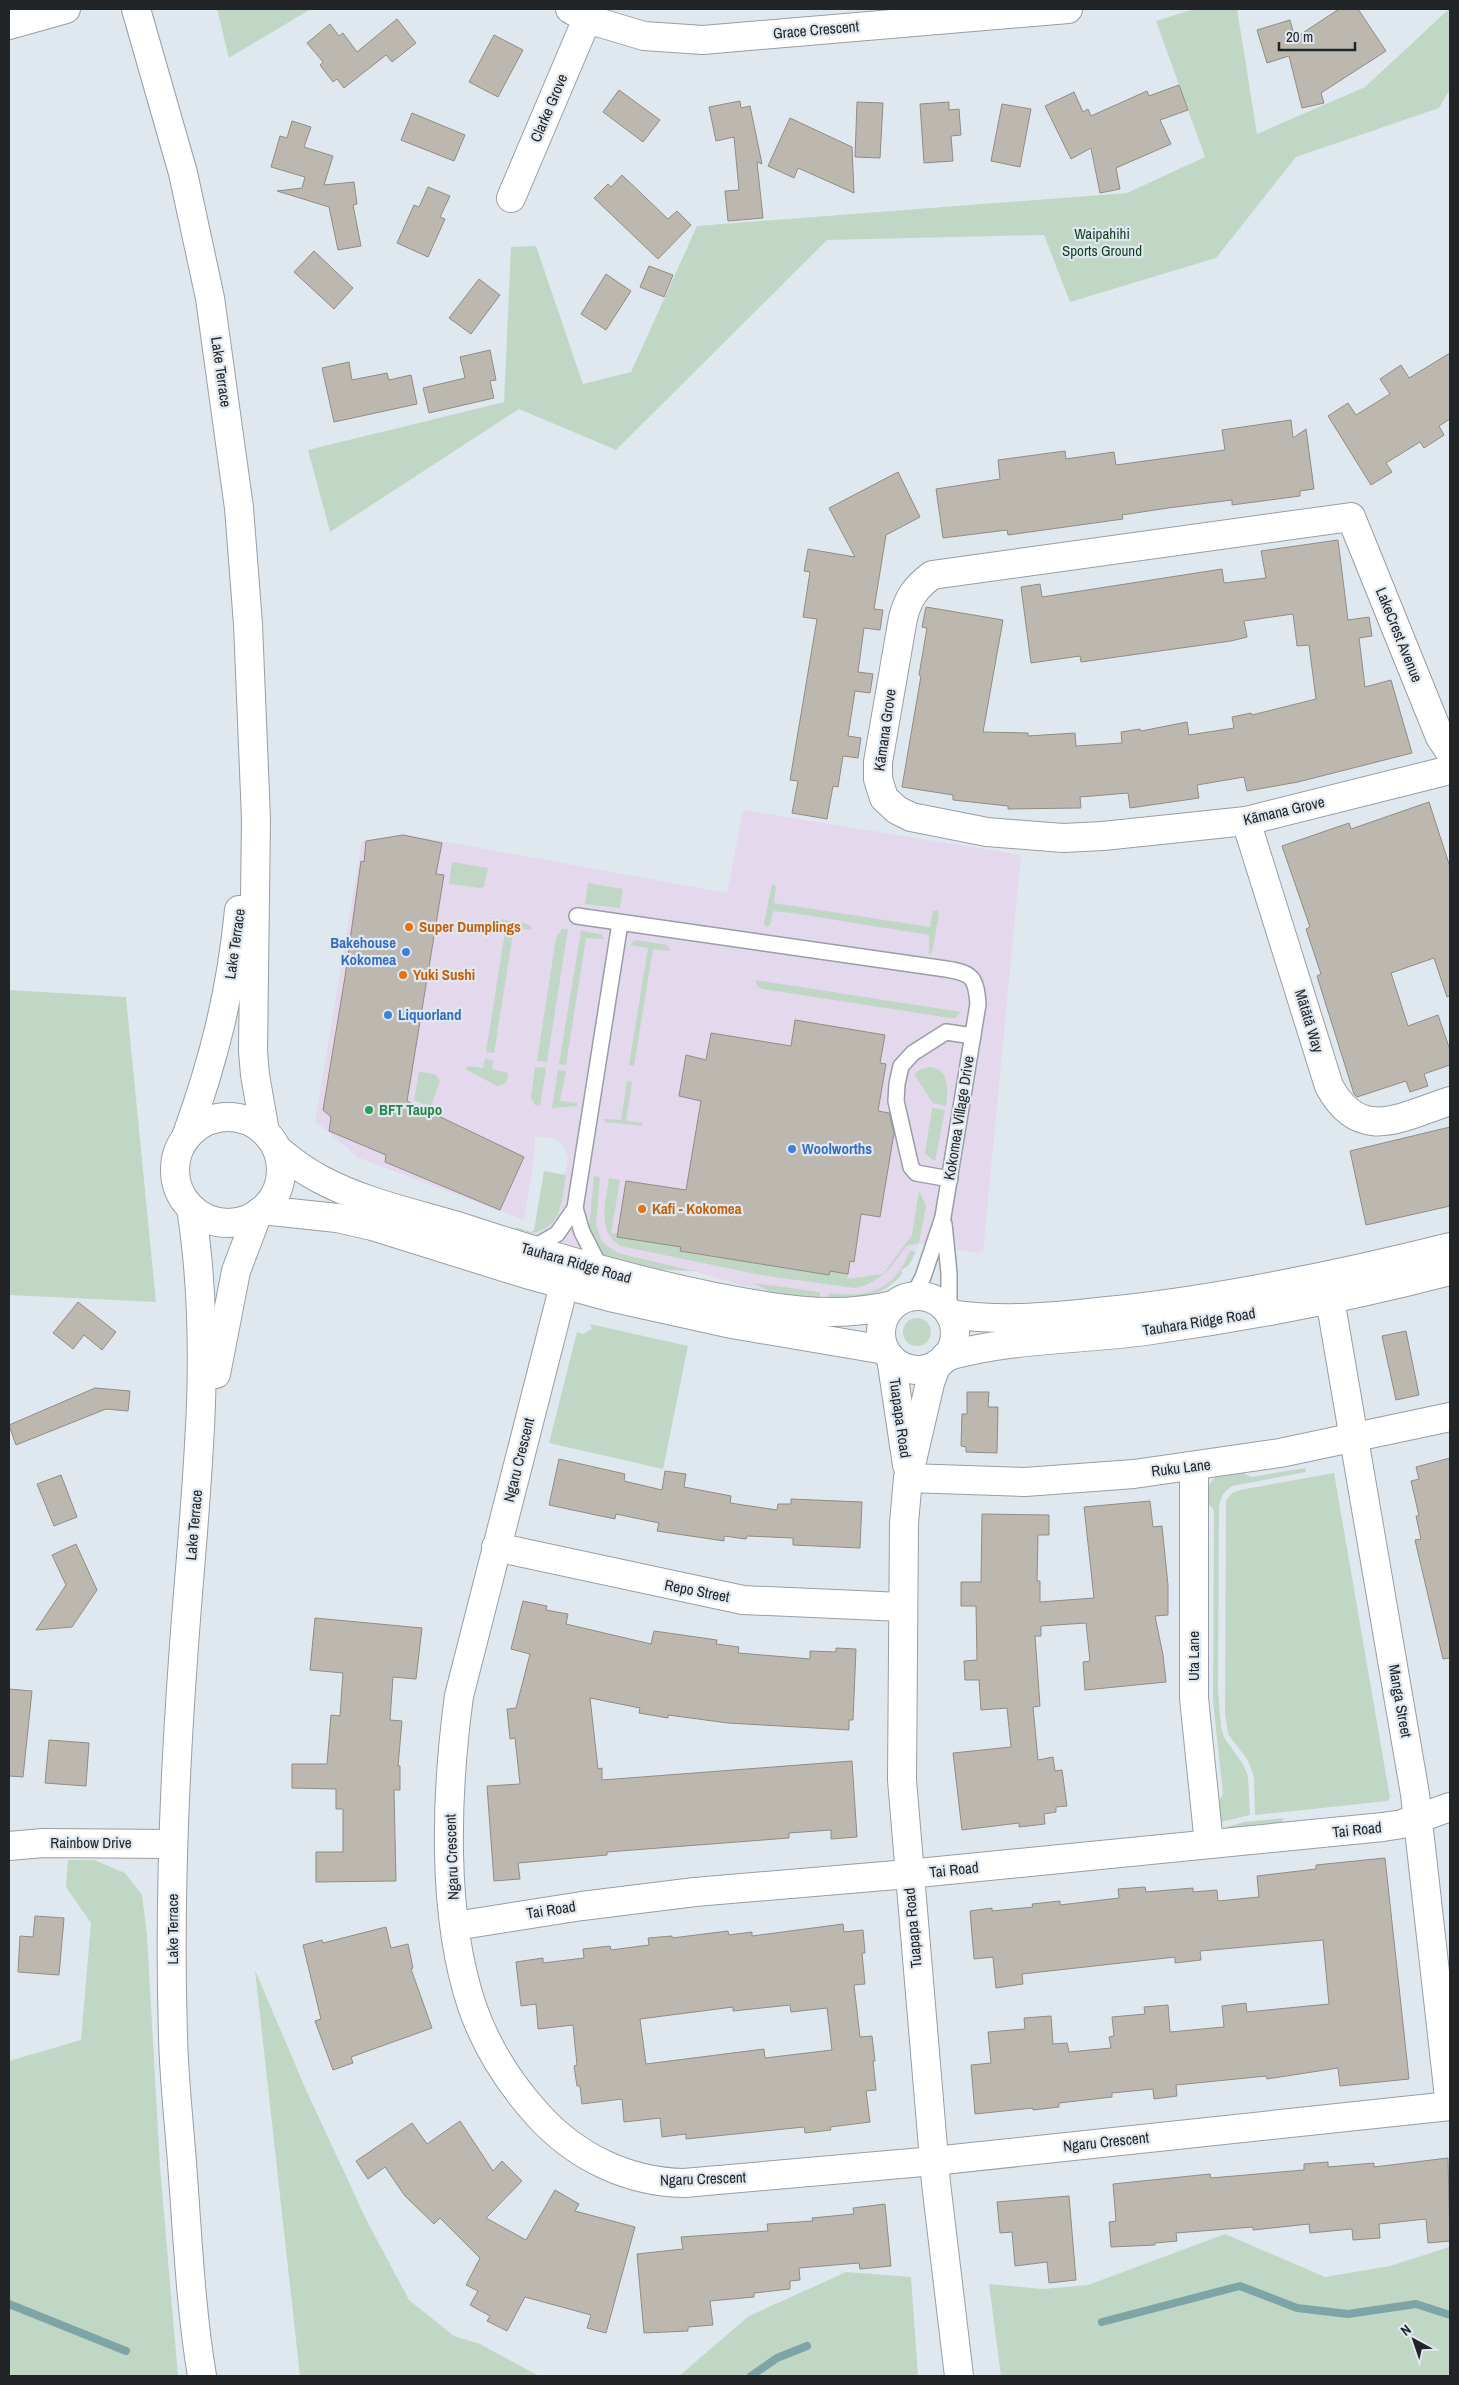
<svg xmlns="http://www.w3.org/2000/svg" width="1459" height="2385" font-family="'Archivo Narrow',sans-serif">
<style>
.commercial{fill:#e3d8ec}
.green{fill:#c1d7c5}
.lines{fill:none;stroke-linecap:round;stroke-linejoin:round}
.stream{stroke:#7ea4a6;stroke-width:8}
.building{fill:#bdb8af;stroke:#918c84;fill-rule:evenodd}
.service-casing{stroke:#979ea5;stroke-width:18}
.minor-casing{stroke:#979ea5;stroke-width:30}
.tertiary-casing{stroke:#979ea5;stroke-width:30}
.secondary-casing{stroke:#979ea5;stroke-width:30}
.service{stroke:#fff;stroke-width:15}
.minor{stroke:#fff;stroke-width:28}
.tertiary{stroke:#fff;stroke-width:28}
.secondary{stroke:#fff;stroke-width:28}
.food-dot{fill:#e8710a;stroke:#e0e8ef;stroke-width:2}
.shop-dot{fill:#3f7fe0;stroke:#e0e8ef;stroke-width:2}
.leisure-dot{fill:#2e9e5b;stroke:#e0e8ef;stroke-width:2}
.labels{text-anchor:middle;stroke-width:4.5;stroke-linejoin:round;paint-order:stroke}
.street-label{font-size:15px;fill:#222528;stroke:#e0e8ef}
.park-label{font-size:15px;fill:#123f22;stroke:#e0e8ef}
.food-label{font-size:15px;font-weight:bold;fill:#c56008;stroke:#e0e8ef;text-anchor:start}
.shop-label{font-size:15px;font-weight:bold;fill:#366cbe;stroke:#e0e8ef;text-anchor:start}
.leisure-label{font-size:15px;font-weight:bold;fill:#27864d;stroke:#e0e8ef;text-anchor:start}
</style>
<rect width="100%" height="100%" fill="#e0e8ef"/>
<path class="commercial" d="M743,810L1021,855L983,1252L976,1253L919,1243L911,1263L903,1267L901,1271L902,1274L897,1280L885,1290L856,1302L777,1295L693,1271L643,1269L605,1257L601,1253L530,1234L561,1208L568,1156L562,1144L552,1138L535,1136L534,1157L524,1220L359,1158L315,1121L362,841L403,834L727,893Z"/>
<g class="green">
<path d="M217,9H311L229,58Z"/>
<path d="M1194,9H1237L1257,134L1365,87L1449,9L1450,89L1439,108L1296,157L1216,258L1070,302L1044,235L827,240L616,450L519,409L330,532L308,450L504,402L511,247L536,246L583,384L631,372L697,226L1127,193L1205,157L1156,21Z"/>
<path d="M452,862L488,868L484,886L481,888L449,884Z"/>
<path d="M588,883L623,889L620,908L585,904Z"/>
<path d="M772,884L776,886L774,903L930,927L933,911L938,910L939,913L932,953L929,954V935L792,913L773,911L770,926L766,927L764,923Z"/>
<path d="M493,918L528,924L531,927V930L514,927L494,1053L486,1052L506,926L488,923Z"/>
<path d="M562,929H568L547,1062L537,1061L556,938Z"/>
<path d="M581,931L601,934L604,939L586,938L566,1065L559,1064Z"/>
<path d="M635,940L668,945L670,951L653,949L634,1066L629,1065L648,948L630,945Z"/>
<path d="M755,980L961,1012L955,1018H950L763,989L758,987Z"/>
<path d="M9,990L126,997L156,1302L9,1295Z"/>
<path d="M485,1059L493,1060L492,1069L508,1073C508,1080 505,1086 497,1086L465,1069L468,1066L483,1068Z"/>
<path d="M535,1067L546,1068L540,1106L535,1105L531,1098Z"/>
<path d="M929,1067C950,1068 948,1091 946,1106L933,1103L914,1074L921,1069Z"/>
<path d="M558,1070L566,1071L560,1101L577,1103V1106L552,1108Z"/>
<path d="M419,1072L435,1074L440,1081L431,1107L414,1100Z"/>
<path d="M627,1081L632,1082L626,1121L643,1123L641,1126L606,1122L603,1119L621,1120Z"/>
<path d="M932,1108L945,1110L935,1161L925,1154Z"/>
<path d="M544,1171L566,1175C561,1204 563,1229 527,1234L525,1231L515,1232L516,1227L531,1232L534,1230Z"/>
<path d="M594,1176L600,1177L596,1224L601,1240L607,1246L618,1253L693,1271L643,1269L605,1257L594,1242L596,1238L591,1234L589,1227Z"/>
<path d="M609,1178L620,1180L611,1233L681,1244L680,1251L829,1275L830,1271L848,1274L847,1279L883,1274L912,1235L919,1190L926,1206L919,1243L906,1246C892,1267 881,1282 855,1288L761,1275L620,1246C596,1230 606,1202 609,1178Z"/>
<path d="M910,1251L916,1252L908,1266L901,1270L902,1274C879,1299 859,1298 827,1302L829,1293C868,1298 894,1291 910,1251Z"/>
<path d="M753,1283L820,1292L819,1301L777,1295Z"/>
<circle cx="917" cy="1332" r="14"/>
<path d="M590,1324L688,1346L663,1469L549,1443L577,1332L583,1334L592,1329Z"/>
<path d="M1305,1468L1306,1472L1232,1486L1223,1494L1219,1505L1218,1689L1221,1728L1225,1739L1243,1764L1248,1776L1250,1815L1221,1822L1217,1804L1223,1794L1213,1702L1214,1510L1206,1502C1208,1475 1216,1475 1240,1471L1251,1477Z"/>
<path d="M1334,1473L1390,1798L1387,1801L1255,1815L1254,1776L1247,1759L1228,1734L1225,1713L1226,1501L1232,1493L1240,1490Z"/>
<path d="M1285,1818L1279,1825L1232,1829L1226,1827L1244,1822Z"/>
<path d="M68,1860H94L125,1873L142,1895L147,1935L160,2167L178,2376H9V2061L81,2040L91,1923L66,1887Z"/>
<path d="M255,1970L306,2090L367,2221L409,2300L454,2336L480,2344L539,2376H300Z"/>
<path d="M1225,2234L1325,2277L1390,2266L1449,2247L1450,2376H1001L989,2284L1042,2289L1088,2285Z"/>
<path d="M846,2272L911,2277L918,2376H679L749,2316Z"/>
</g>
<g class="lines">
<g class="stream">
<path d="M9,2304L126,2351"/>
<path d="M1102,2322L1240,2286L1297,2308L1348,2314L1416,2304L1450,2315"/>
<path d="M751,2376L777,2358L807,2346"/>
</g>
</g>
<g class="building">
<path d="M1339,9H1358L1386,51L1321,93L1324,103L1302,108L1289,56L1267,63L1257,30L1290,20L1295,38Z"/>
<path d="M397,19L416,43L392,62L386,55L344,88L337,79L333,82L320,65L323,62L307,43L330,24L339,36L343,33L357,52Z"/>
<path d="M494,35L523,50L498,97L469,82Z"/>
<path d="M1179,85L1188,110L1160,120L1171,144L1116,168L1120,189L1100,193L1091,148L1071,159L1045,106L1074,92L1083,112L1088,109L1091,116L1147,91L1149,96Z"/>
<path d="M619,90L660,120L643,142L603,112Z"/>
<path d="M740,101L741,108L750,106L762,164L757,162L763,218L728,221L725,191L739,190L734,137L716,141L709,107Z"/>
<path d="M857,102L883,103L880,158L855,157Z"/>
<path d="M949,102V110L959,109L961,135L951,136L953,161L924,163L920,104Z"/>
<path d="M1002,104L1031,109L1020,167L991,161Z"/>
<path d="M412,113L465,135L454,161L401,140Z"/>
<path d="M790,118L852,147L854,193L798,168L794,178L768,166Z"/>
<path d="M292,121L311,127L304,147L333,156L324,185L354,182L357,204L353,205L361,246L338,250L329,207L277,191L302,188L305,177L271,167L280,136L287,138Z"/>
<path d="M622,175L668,219L677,211L691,225L658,259L594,198L608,184L611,187Z"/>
<path d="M428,187L450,196L440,217L445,219L428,257L397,243L414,205L419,207Z"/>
<path d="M314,251L353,288L334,309L294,272Z"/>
<path d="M649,266L673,275L664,297L640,287Z"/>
<path d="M606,274L631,291L606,330L581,314Z"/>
<path d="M479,279L500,295L471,334L449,318Z"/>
<path d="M490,350L496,380L490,381L494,398L429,413L423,388L465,378L460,357Z"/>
<path d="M1450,353V419L1439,426L1444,435L1424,448L1420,442L1386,463L1392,472L1371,485L1328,416L1348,403L1356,415L1390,394L1380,379L1401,365L1409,378Z"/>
<path d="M349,362L352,380L387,373L389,380L411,375L417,404L334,422L322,368Z"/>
<path d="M1291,420L1293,438L1306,429L1314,489L1300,491V496L1232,505V500L1168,508L1122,515L1123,519L1008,535L1007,530L943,538L936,489L1000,479L998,460L1065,451L1066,459L1114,452L1116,465L1225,450L1222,430Z"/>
<path d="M898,472L920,517L886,535L874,609L883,610L880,630L864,628L858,672L873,674L870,693L855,691L848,736L861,738L858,758L843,756L838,787L833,786L827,819L792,813L798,781L790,780L817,619L803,617L810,572L804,571L808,549L855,557L829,508Z"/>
<path d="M1338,540L1348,620L1369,617L1372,636L1359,638L1365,687L1391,680L1412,753L1298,782L1247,791L1244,777L1197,785L1199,798L1130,808L1128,793L1080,797L1081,808L1008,809V806L953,800V795L902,787L921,676L919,675L927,628L922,627L926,607L1003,620L983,732L1028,733V736L1075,733L1076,746L1122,743L1121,732L1140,729L1141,731L1187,722L1189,735L1234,728L1232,717L1251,713L1252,715L1316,699L1309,645L1297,646L1293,614L1244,621L1247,637L1231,641L1081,662L1080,656L1031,663L1021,587L1040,584L1042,597L1222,569L1224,583L1266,578L1261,551Z"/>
<path d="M1429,802L1450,867V996L1447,997L1434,958L1391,973L1408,1026L1438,1015L1450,1050V1065L1424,1074L1428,1086L1410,1092L1406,1081L1357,1097L1354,1094L1317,976L1321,974L1306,929L1310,927L1282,846L1349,823L1351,829Z"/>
<path d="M403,835L442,843L436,874L444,875L407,1101L524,1157L500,1210L385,1162L386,1155L329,1131L331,1117L323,1110L345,977L361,861L364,862L366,841Z"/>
<path d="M795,1020L885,1035L880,1063L886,1064L878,1111L889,1113L894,1133L880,1217L861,1214L854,1262L850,1261L848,1274L830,1271L829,1275L680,1251L681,1247L617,1237L626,1181L686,1190L701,1101L679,1096L686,1055L706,1060L711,1033L791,1046Z"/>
<path d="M1450,1127V1206L1366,1225L1350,1151Z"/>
<path d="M78,1302L116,1332L102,1350L84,1335L73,1349L53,1333Z"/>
<path d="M1406,1331L1419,1395L1396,1400L1382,1336Z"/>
<path d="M95,1388L130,1391L128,1411L106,1409L16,1445L9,1425Z"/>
<path d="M967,1392H989L988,1407H998L997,1453L966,1452V1447L961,1446L962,1414H967Z"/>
<path d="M1450,1458V1658L1443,1659L1415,1540L1421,1539L1416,1516H1419L1411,1481L1419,1479L1416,1467Z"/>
<path d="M559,1459L625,1474L624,1481L662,1490L665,1471L686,1474L684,1487L731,1496L730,1503L777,1510L778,1504H791V1499L862,1502L860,1548L793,1545V1538L747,1536L746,1539L724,1536V1541L657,1531L659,1523L616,1514L615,1519L549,1505Z"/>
<path d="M61,1475L77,1517L54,1526L37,1484Z"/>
<path d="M1150,1501L1153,1527L1162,1526L1168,1585V1615L1155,1616L1163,1655L1166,1682L1085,1690L1083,1662L1090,1661L1086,1623L1041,1626V1636H1035L1040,1706L1033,1707L1038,1760L1053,1757L1055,1771L1062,1770L1067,1806L1056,1807V1812L1044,1814L1045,1824L1019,1827V1823L962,1830L953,1753L1011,1747L1007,1708L981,1710L979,1680H965L964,1661L977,1660L976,1606H961V1582H981L982,1514L1049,1515V1535H1038L1037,1581H1040V1602L1094,1598L1084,1507Z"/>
<path d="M76,1544L97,1590L72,1627L36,1630L66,1585L52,1555Z"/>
<path d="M523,1601L547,1606L546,1610L568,1614L566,1624L651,1644L654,1631L717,1640L716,1644L739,1647L738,1653L810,1659V1651L836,1652V1648L856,1649L853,1720H849V1730L728,1723L668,1715V1718L639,1713L640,1708L590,1698L598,1769L602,1768V1780L852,1761L857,1837L831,1839V1830L789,1833V1838L607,1852V1855L518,1863L520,1879L494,1881L487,1786L520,1784L515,1738L510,1739L507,1709L516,1708L530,1654L511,1649Z"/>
<path d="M315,1618L422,1628L416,1679L393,1677L390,1720L402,1721L398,1766H400V1790H394L396,1881L316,1882V1852H343V1809H336V1789L292,1788V1764H327L331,1715L340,1716L343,1673L310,1670Z"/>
<path d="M9,1689L32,1691L23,1777L9,1776Z"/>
<path d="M49,1740L89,1743L86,1786L45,1783Z"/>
<path d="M1385,1858L1409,2079L1340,2086L1338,2068L1267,2079L1266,2076L1176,2085L1177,2096L1154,2099L1153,2089L1112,2093V2097L1059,2103V2107L1033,2110V2108L975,2114L971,2065L991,2063L988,2032L1025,2029L1024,2018L1051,2016L1053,2044L1067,2043L1069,2052L1111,2048L1109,2037L1114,2036L1112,2017L1145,2014L1144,2007L1168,2005L1170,2032L1224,2027L1222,2006L1246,2003L1247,2012L1329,2004L1323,1940L1200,1951L1201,1960L1175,1963V1957L1022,1974L1023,1984L996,1988L993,1957L974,1959L970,1911L992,1908V1911L1033,1907L1032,1904L1060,1901V1905L1119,1898L1118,1889L1145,1887L1146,1892L1193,1888V1892L1217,1890L1218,1901L1259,1897L1257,1876L1316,1869V1865Z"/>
<path d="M35,1916L64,1918L59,1975L18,1972L20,1936L33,1937Z"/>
<path d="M843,1924L844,1932L863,1930L865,1953H862L865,1984L854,1985L860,2037L872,2036L875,2061H873L876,2090L866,2091L870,2122L830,2127L831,2130L805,2133L804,2127L686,2139V2134L662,2137L660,2118L624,2122L622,2099L582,2104L580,2086H577L574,2066L577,2065L573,2025L538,2029L536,2004L521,2006L516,1962L543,1958V1963L584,1958L583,1949L610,1946L611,1950L649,1945L648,1938L672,1936V1938L728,1931L729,1935L752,1932V1936ZM790,2005L791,2012L827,2008L832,2050L765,2058L764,2049L646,2064L640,2019L733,2007V2011Z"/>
<path d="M386,1927L391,1948L408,1944L413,1968L411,1969L432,2028L351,2057L353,2063L333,2070L315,2021L321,2019L303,1945L322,1940L323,1943Z"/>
<path d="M460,2121L493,2171L502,2161L522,2181L486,2218L526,2240L555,2190L579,2204L575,2211L635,2227L606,2333L587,2328L591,2315L525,2297L507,2331L487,2321L490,2316L470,2305L478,2291L466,2285L480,2258L440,2218L434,2224L405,2196L385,2167L368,2179L356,2161L412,2123L427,2144Z"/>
<path d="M1448,2158L1450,2241L1428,2243L1426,2219L1379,2224L1380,2238L1353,2240L1352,2229L1310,2233L1309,2224L1253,2230V2227L1176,2233L1177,2241L1155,2243V2245L1111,2247L1109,2222L1116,2221L1113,2184L1210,2174L1211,2178L1304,2170V2164L1328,2162V2167L1374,2163V2167Z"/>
<path d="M1069,2196L1076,2280L1049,2283L1047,2262L1015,2266L1012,2232L1000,2233L997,2202Z"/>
<path d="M885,2204L891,2266L860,2269L859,2263L799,2268L800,2280L790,2281V2289L754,2293V2297L710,2301L713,2325L688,2327V2331L644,2333L637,2254L683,2249L681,2237L768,2231L767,2224L813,2221L812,2218L854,2214L853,2208Z"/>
</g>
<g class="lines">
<g class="service-casing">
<g id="service">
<path d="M577,916L946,969C972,973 976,977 978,1004L943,1217L923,1277L913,1296"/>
<path d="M950,1179L916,1173L911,1167L896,1101L897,1084L901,1066L913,1053L946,1032L973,1036"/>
<path d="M575,1208L582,1232L601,1269"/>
<path d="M944,1224L949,1273V1312"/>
<path d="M531,1249L557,1234L575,1208L620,923"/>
</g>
</g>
<g class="minor-casing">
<g id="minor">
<path d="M570,9L587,19L644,36L703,40L1068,9"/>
<path d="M9,25L66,9"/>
<path d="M511,198L587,19"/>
<path d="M1450,752L1440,737L1351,517L932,575C915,588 908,598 903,618L878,762V779L884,798L897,810L911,817L987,832L1063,838L1103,836L1246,821L1450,770"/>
<path d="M1246,821L1329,1086C1360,1144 1401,1117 1450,1101"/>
<path d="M564,1285L459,1696C446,1792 441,1914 472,2006C486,2047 510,2084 538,2115C576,2157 628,2182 684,2183L934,2161L1450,2106"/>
<path d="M1330,1299L1415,1794L1450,2106"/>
<path d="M891,1358L907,1465"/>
<path d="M937,1364L930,1383L908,1478L904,1523L902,1780L936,2183L959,2376"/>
<path d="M1194,1466V1698L1209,1844"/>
<path d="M908,1478L1025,1482L1134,1474L1280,1453L1450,1417"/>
<path d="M496,1547L743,1600L902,1607"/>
<path d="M9,1846L43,1843L173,1844"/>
<path d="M455,1926L582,1906L695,1892L908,1874L1383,1827L1402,1824L1450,1807"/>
</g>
</g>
<g class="tertiary-casing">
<g id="tertiary">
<path d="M277,1149C290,1160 304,1171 320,1179C366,1204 420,1214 470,1230C549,1256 628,1279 710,1296C771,1308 831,1320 893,1305"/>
<path d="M262,1210L337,1218L372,1226L526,1274L610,1297L732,1324L885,1350"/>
<circle cx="918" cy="1333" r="37"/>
<path d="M950,1314C1003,1322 1055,1317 1108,1311C1224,1299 1338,1275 1450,1247"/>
<path d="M945,1357C1010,1338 1078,1340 1145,1331C1248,1317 1350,1297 1450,1271"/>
</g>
</g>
<g class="secondary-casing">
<g id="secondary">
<path d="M136,9L183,173L210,298L239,508L248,624L256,819L253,1051L255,1075L265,1132"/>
<circle cx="228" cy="1170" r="53"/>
<path d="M186,1137C214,1060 231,992 239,910"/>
<path d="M191,1208C215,1359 193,1509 183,1660C174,1785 169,1911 173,2036C174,2083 180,2130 183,2177C188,2244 191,2310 202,2376"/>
<path d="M216,1374L236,1271L258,1213"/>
</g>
</g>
<use href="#service" class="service"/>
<use href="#minor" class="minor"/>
<use href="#tertiary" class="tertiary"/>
<use href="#secondary" class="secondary"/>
</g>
<g class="food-dot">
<circle cx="409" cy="927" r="5"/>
<circle cx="403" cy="975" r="5"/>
<circle cx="642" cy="1209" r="5"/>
</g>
<g class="shop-dot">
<circle cx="406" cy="952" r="5"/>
<circle cx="388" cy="1015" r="5"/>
<circle cx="792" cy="1149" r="5"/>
</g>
<circle class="leisure-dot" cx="369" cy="1110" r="5"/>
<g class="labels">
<g class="street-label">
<text transform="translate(816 30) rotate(-5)" y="5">Grace Crescent</text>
<text transform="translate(549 108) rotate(-67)" y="5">Clarke Grove</text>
<text transform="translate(221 372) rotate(82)" y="5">Lake Terrace</text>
<text transform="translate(1399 635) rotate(68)" y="5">LakeCrest Avenue</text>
<text transform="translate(885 730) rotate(-82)" y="5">Kāmana Grove</text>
<text transform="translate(1284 811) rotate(-13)" y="5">Kāmana Grove</text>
<text transform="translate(235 944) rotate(-82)" y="5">Lake Terrace</text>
<text transform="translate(1309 1021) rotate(73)" y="5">Mātātā Way</text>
<text transform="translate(959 1118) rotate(-81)" y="5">Kokomea Village Drive</text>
<text transform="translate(576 1263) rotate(16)" y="5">Tauhara Ridge Road</text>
<text transform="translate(1199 1322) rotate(-9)" y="5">Tauhara Ridge Road</text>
<text transform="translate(900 1418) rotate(82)" y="5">Tuapapa Road</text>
<text transform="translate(519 1460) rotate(-76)" y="5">Ngaru Crescent</text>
<text transform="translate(1181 1468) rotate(-7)" y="5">Ruku Lane</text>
<text transform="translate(194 1525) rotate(-85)" y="5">Lake Terrace</text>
<text transform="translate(697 1591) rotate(11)" y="5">Repo Street</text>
<text transform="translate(1194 1656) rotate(-90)" y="5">Uta Lane</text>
<text transform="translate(1400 1701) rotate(80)" y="5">Manga Street</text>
<text transform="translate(1357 1830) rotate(-6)" y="5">Tai Road</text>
<text x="91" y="1848">Rainbow Drive</text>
<text transform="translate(452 1857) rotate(-92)" y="5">Ngaru Crescent</text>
<text transform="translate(954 1870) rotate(-6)" y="5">Tai Road</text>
<text transform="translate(551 1910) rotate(-9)" y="5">Tai Road</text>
<text transform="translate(913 1928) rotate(-95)" y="5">Tuapapa Road</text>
<text transform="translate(173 1929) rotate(-90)" y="5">Lake Terrace</text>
<text transform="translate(1106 2142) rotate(-6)" y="5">Ngaru Crescent</text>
<text transform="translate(703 2179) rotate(-2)" y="5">Ngaru Crescent</text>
</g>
<g class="park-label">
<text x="1102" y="239">Waipahihi<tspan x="1102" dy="17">Sports Ground</tspan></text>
</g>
<g class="food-label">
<text x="419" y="932">Super Dumplings</text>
<text x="413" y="980">Yuki Sushi</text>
<text x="652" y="1214">Kafi - Kokomea</text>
</g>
<g class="shop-label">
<text x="396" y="948" text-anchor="end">Bakehouse<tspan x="396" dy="17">Kokomea</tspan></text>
<text x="398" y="1020">Liquorland</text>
<text x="802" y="1154">Woolworths</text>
</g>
<g class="leisure-label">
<text x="379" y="1115">BFT Taupo</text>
</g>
</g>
<rect width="1459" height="2385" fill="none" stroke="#222528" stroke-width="20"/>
<g transform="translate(1414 2340) rotate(320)" stroke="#e0e8ef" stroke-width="4" paint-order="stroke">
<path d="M0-4L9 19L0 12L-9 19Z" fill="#222528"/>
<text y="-8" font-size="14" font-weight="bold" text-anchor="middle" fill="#222528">N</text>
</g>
<path d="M1279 42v8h76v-8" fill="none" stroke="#222528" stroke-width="2.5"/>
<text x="1286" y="42" font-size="15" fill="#222528" stroke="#e0e8ef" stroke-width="4" paint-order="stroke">20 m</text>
</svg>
